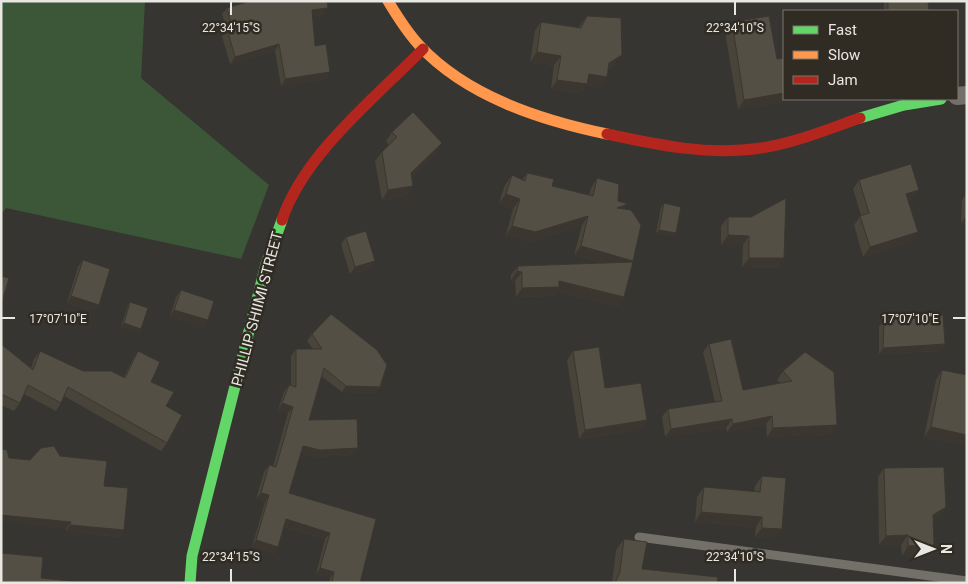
<svg xmlns="http://www.w3.org/2000/svg" width="968" height="584" font-family="Roboto,sans-serif">
<style>
.green{fill:#3c5738}
.lines{fill:none;stroke-linecap:round;stroke-linejoin:round}
.lane{stroke:#727068;stroke-width:9}
.street{stroke:#727068;stroke-width:18}
.fast{stroke:#63d668;stroke-width:11}
.slow{stroke:#ff974d;stroke-width:11}
.jam{stroke:#b3261e;stroke-width:11}
.wall{fill:#48443a}
.shaded-wall{fill:#3b3730}
.building{fill:#544f44;stroke:#3b3730}
.ticks{fill:none;stroke:#e9e7e2;stroke-width:2}
.labels{text-anchor:middle;stroke-width:5;stroke-linejoin:round;paint-order:stroke}
.street-label{font-size:15px;fill:#e9e7e2;stroke:#302c24}
.ticks-label{font-size:12px;text-anchor:middle;fill:#e9e7e2;stroke:#302c24;stroke-width:5;stroke-linejoin:round;paint-order:stroke}
</style>
<rect width="100%" height="100%" fill="#373531"/>
<path class="green" d="M1,1H145L141,78L269,185L241,259L6,208L1,214Z"/>
<g class="lines">
<path class="lane" d="M639,537L967,581"/>
<path class="street" d="M957,96L967,95"/>
<g class="fast">
<path d="M860,118L904,105L941,99"/>
<path d="M190,583L192,556L266,264L282,220"/>
</g>
<path class="slow" d="M388,1C397,16 407,32 419,45C466,96 540,120 607,134"/>
<g class="jam">
<path d="M607,134C658,145 709,156 761,148C795,143 828,129 860,118"/>
<path d="M282,220C304,154 375,98 423,49"/>
</g>
</g>
<g class="wall">
<path d="M884,1H928L929,11H884Z"/>
<path d="M227,8L323,15L312,16L315,46L330,72L325,79L281,86L275,51L230,64L222,36L227,30L222,14Z"/>
<path d="M587,16L615,64L608,69L600,87L587,85L580,94L551,89L554,65L530,62L535,31L541,22L579,27Z"/>
<path d="M732,22L784,102L738,109L725,32Z"/>
<path d="M392,132L436,153L411,176L413,186L406,196L382,200L375,161L382,152L389,145L386,141Z"/>
<path d="M527,173L552,186L589,195L591,188L597,178L618,201L628,204L624,209V297L618,306L556,291L553,296L516,297L515,281L511,280V275L518,266L601,263L574,255L582,225L529,242L506,235L513,209L499,203L505,185L512,175L522,180Z"/>
<path d="M859,180L912,199L908,201L911,242L863,257L854,225L861,215L853,189Z"/>
<path d="M967,193V224L961,223L962,200Z"/>
<path d="M664,203L674,236L656,233L661,207Z"/>
<path d="M728,217H751L778,268L742,267L743,245H721V226Z"/>
<path d="M346,237L371,268L350,274L341,244Z"/>
<path d="M83,260L94,311L67,303L78,267Z"/>
<path d="M181,290L208,320L204,327L170,317L176,297Z"/>
<path d="M130,302L141,329L139,333L121,327L128,305Z"/>
<path d="M884,320L945,344L940,351L879,354V327Z"/>
<path d="M312,334L376,393L342,392L321,376L309,420L353,455L316,457L301,453L289,493L376,519L360,583H329L330,578L316,574L325,539L284,527L274,554L252,547L265,502L256,499L264,472L269,465L273,466L288,413L278,410L284,392L289,385L291,386V356L296,349H313L307,341Z"/>
<path d="M1,344L31,368L34,359L40,351L83,371L124,377L133,359L138,351L151,382L166,406L167,443L161,451L64,396L61,403L56,411L24,394L20,403L14,411L1,405Z"/>
<path d="M709,344L743,390L780,383L777,380L783,371L805,352L831,434L767,437L766,424L727,432L726,428L665,437L662,417L668,409L715,402L703,352Z"/>
<path d="M573,351L605,388L640,430L579,439L567,360Z"/>
<path d="M942,370L967,446L924,437L936,380Z"/>
<path d="M60,456L104,486L120,537L66,531V529L9,458L30,460Z"/>
<path d="M884,468L946,507L940,516L933,520L927,555L902,556L901,545H879L878,477Z"/>
<path d="M762,476L775,539L755,537L756,527L695,522L697,497L704,487L754,492L755,486Z"/>
<path d="M624,539L642,569L717,583H612L616,550Z"/>
</g>
<g class="shaded-wall">
<path d="M328,8L323,15L307,17L312,10Z"/>
<path d="M279,44L275,51L230,64L235,57Z"/>
<path d="M537,52L561,56L554,65L530,62Z"/>
<path d="M622,55L615,64L602,72L609,63Z"/>
<path d="M330,72L325,79L281,86L285,79Z"/>
<path d="M589,74L607,77L600,87L587,85L580,94L551,89L557,80Z"/>
<path d="M784,93V99H786L784,102L738,109L744,100Z"/>
<path d="M442,143L436,153L404,182L411,173Z"/>
<path d="M413,186L406,196L382,200L388,190Z"/>
<path d="M919,190L912,199L900,203L906,194Z"/>
<path d="M506,194L520,199L513,209L499,203Z"/>
<path d="M628,204L621,213L617,208Z"/>
<path d="M967,215V224L961,223Z"/>
<path d="M588,216L582,225L529,242L506,235L512,226Z"/>
<path d="M659,230L676,233L674,236L656,233Z"/>
<path d="M918,232L911,242L863,257L870,247Z"/>
<path d="M728,235L749,236L743,245H721Z"/>
<path d="M581,246L633,261L626,270L574,255Z"/>
<path d="M749,258H784L778,268L742,267Z"/>
<path d="M375,261L371,268L350,274L355,267Z"/>
<path d="M517,271L522,272L515,281L511,280Z"/>
<path d="M559,281L624,297L618,306L556,291L553,296L516,297L522,288Z"/>
<path d="M71,296L99,305L94,311L67,303Z"/>
<path d="M174,310L208,320L204,327L170,317Z"/>
<path d="M124,323L141,329L139,333L121,327Z"/>
<path d="M945,344L940,351L879,354L883,348Z"/>
<path d="M346,386L380,387L376,393L342,392Z"/>
<path d="M282,403L293,407L288,413L278,410Z"/>
<path d="M772,416L766,424L727,432L733,424Z"/>
<path d="M732,419L726,428L665,437L671,429Z"/>
<path d="M647,420L640,430L579,439L585,430Z"/>
<path d="M837,425L831,434L767,437L773,428Z"/>
<path d="M931,427L967,435V446L924,437Z"/>
<path d="M303,446L358,448L353,455L316,457L298,453Z"/>
<path d="M261,493L269,495L265,502L256,499Z"/>
<path d="M946,507L940,516L927,525L933,515Z"/>
<path d="M701,512L762,517L756,527L695,522Z"/>
<path d="M1,515L71,522L66,529L1,522Z"/>
<path d="M286,519L330,533L325,539L282,526Z"/>
<path d="M70,525L124,530L120,537L66,531Z"/>
<path d="M762,528L782,529L775,539L755,537Z"/>
<path d="M908,535L901,545H879L886,536Z"/>
<path d="M256,540L278,547L274,554L252,547Z"/>
<path d="M934,545L927,555L902,556L908,546Z"/>
<path d="M320,568L334,572L330,578L316,574Z"/>
</g>
<g class="building">
<path d="M250,1H327L328,8L312,10L315,46L326,44L330,72L285,79L279,44L235,57L227,29L232,28L227,8Z"/>
<path d="M888,1H928L929,11H888Z"/>
<path d="M587,16L621,18L622,55L609,63L607,77L589,74L587,84L557,80L561,56L537,52L541,22L581,28Z"/>
<path d="M769,16L777,59L784,58V93L744,100L732,22Z"/>
<path d="M413,112L442,143L411,173L413,186L388,190L382,152L397,137L392,132Z"/>
<path d="M911,164L919,190L906,194L918,232L870,247L860,216L869,213L859,180Z"/>
<path d="M527,173L554,179L552,186L593,196L597,178L619,184L618,201L628,204L617,208L631,210L641,225L633,261L581,246L588,216L535,232L512,226L520,199L506,194L512,175L525,181Z"/>
<path d="M786,198L784,258H749V236L728,235V217H751Z"/>
<path d="M664,203L681,207L676,233L659,230Z"/>
<path d="M366,231L375,261L355,267L346,237Z"/>
<path d="M83,260L110,269L99,305L71,296Z"/>
<path d="M633,262L624,297L559,281V287L522,288V272L517,271L518,266Z"/>
<path d="M1,276L9,278L1,305Z"/>
<path d="M181,290L214,301L208,320L174,310Z"/>
<path d="M130,302L148,308L141,329L124,323Z"/>
<path d="M331,314L377,350L387,365L380,387L346,386L324,368L309,420L357,419L358,448L320,450L303,446L289,493L376,519L360,583H332L334,572L320,568L330,533L286,519L278,547L256,540L269,495L261,493L269,465L276,467L293,407L282,403L289,385L296,387V349H322L312,334Z"/>
<path d="M943,315L945,344L883,348L884,320Z"/>
<path d="M731,339L743,390L792,381L783,371L805,352L834,372L837,425L773,428L772,416L733,424L732,419L671,429L668,409L722,401L709,344Z"/>
<path d="M1,344L33,370L40,351L83,371H111L125,378L138,351L160,362L151,382L174,392L166,406L182,415L167,443L68,387L61,403L28,385L20,403L1,394Z"/>
<path d="M599,347L605,388L641,383L647,420L585,430L573,351Z"/>
<path d="M942,370L967,375V435L931,427Z"/>
<path d="M54,446L60,456L107,461L104,486L128,488L124,530L70,525L71,522L1,515V449L7,450L9,458L30,460L41,448Z"/>
<path d="M944,467L946,507L933,515L934,545L908,546V535L886,536L884,468Z"/>
<path d="M762,476L786,478L782,529L762,528V517L701,512L704,487L760,492Z"/>
<path d="M624,539L647,542L642,569L718,577L717,583H615L620,572Z"/>
<path d="M1,553L43,557L41,578L90,583H1Z"/>
</g>
<path class="ticks" d="M231,2V15M735,2V15M2,318H15M953,318H966M231,569V582M735,569V582"/>
<g class="labels">
<g class="street-label">
<text transform="translate(257 309) rotate(-75)" y="5">PHILLIP SHIIMI STREET</text>
</g>
</g>
<g class="ticks-label">
<text x="231" y="32">22°34'15"S</text>
<text x="735" y="32">22°34'10"S</text>
<text x="910" y="323">17°07'10"E</text>
<text x="58" y="323">17°07'10"E</text>
<text x="231" y="561">22°34'15"S</text>
<text x="735" y="561">22°34'10"S</text>
</g>
<rect width="968" height="584" fill="none" stroke="#e9e7e2" stroke-width="5"/>
<rect x="783" y="10" width="175" height="90" fill="#302c24" stroke="#7a7770"/>
<rect x="793" y="26" width="25" height="8" fill="#63d668" stroke="#7a7770"/>
<text x="828" y="35" font-size="15" fill="#e9e7e2">Fast</text>
<rect x="793" y="51" width="25" height="8" fill="#ff974d" stroke="#7a7770"/>
<text x="828" y="60" font-size="15" fill="#e9e7e2">Slow</text>
<rect x="793" y="76" width="25" height="8" fill="#b3261e" stroke="#7a7770"/>
<text x="828" y="85" font-size="15" fill="#e9e7e2">Jam</text>
<g transform="translate(933 549) rotate(90)" stroke="#302c24" stroke-width="4" paint-order="stroke">
<path d="M0-4L9 19L0 12L-9 19Z" fill="#e9e7e2"/>
<text y="-8" font-size="14" font-weight="bold" text-anchor="middle" fill="#e9e7e2">N</text>
</g>
</svg>
